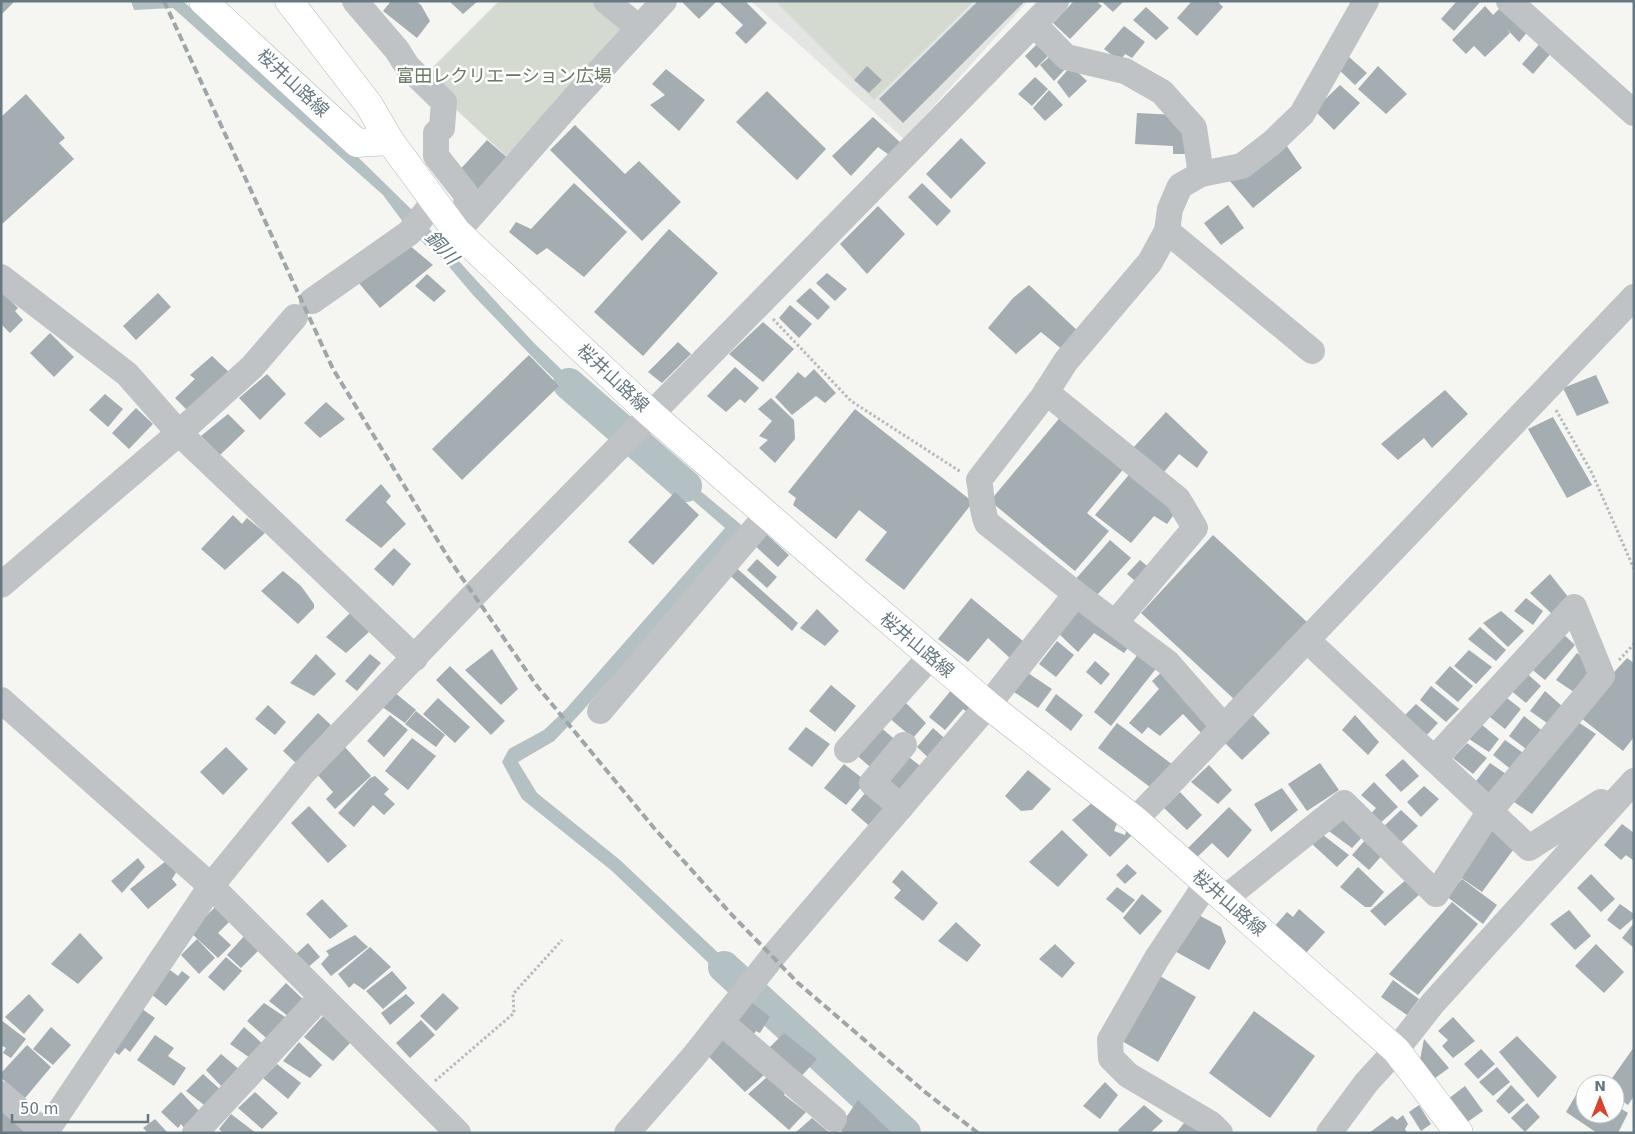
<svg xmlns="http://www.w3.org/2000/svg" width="1635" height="1134" font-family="'DejaVu Sans','Noto Sans JP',sans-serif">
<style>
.built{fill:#e3e5e3}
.green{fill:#d5dad1}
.water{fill:#b4c1c4}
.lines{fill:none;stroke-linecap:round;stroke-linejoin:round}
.river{stroke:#b4c1c4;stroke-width:32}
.building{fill:#a4adb1}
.major-casing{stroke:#b0b6b8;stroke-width:29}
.path{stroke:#b7babc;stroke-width:3;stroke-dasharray:2.5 2.5;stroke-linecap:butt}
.minor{stroke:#bfc3c6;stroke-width:26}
.major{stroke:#fff;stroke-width:28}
.rail{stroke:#9ea6aa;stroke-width:4;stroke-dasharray:8 4;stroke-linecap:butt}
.labels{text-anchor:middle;stroke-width:5;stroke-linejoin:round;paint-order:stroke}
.park-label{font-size:18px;fill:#6b7965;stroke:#fff}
.street-label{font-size:18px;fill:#667881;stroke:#fff}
.water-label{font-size:19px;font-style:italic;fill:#62797e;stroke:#fff}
</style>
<rect width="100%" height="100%" fill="#f5f5f2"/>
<path class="built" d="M751,1H1028L904,139Z"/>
<g class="green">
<path d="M499,1H592L627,31L506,156L422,78Z"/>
<path d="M775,1H974L874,100Z"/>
</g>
<g class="water">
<path d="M131,1H183L362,161L411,209L533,342L604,411L595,419L542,367L473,295L434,249H429L403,222L383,195L173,8L134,10Z"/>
<path d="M657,455L745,528L577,717L554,741L518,762L537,793L620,860L748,981L737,990L612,871L522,799L502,762L509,749L544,730L566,709L725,528L649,462Z"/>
</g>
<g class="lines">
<g class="river">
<path d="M569,384L686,486"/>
<path d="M724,967L905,1133"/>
</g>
</g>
<g class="building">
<path d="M1,1H15L1,15Z"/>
<path d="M391,1H416L421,5L430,21L417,38L383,11Z"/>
<path d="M449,1H478L463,14Z"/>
<path d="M681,1H717L699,19Z"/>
<path d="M718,1H745L767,23L746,44L735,33L743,25Z"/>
<path d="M978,1H1025L903,123L879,99Z"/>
<path d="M1074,1H1096L1102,6L1070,39L1053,23Z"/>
<path d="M1101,1H1124L1113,12Z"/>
<path d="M1192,1H1217L1223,7L1197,36L1177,18Z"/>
<path d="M1457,1H1481L1454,31L1441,19Z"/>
<path d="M1503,5L1530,29L1519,42L1506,28L1510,33L1485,57L1474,46L1466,54L1452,40L1485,6L1493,15Z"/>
<path d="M1146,7L1169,28L1156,40L1133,20Z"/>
<path d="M1124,26L1145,42L1132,58L1125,54L1120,61L1104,49Z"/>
<path d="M1542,41L1553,51L1533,74L1522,64Z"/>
<path d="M1039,42L1054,50L1036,68L1025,56Z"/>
<path d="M1055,52L1069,65L1054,81L1040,65Z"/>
<path d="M1348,56L1367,73L1355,85L1336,67Z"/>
<path d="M867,66L882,80L869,93L854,80Z"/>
<path d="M1071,66L1087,81L1069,98L1057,82Z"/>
<path d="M1378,66L1407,94L1386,114L1358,89Z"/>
<path d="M666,69L705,100L679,131L650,105L665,95L652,84Z"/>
<path d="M1035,77L1048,89L1032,106L1018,94Z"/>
<path d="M1340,85L1360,103L1334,130L1314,110Z"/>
<path d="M1049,90L1063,105L1045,121L1033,108Z"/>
<path d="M767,91L826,149L797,180L736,122Z"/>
<path d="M26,94L65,138L59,143L74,159L1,225V117Z"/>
<path d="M1137,113L1176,115L1191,154H1173V146L1135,144Z"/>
<path d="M873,117L903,145L892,157L878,147L851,176L832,156Z"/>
<path d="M575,125L625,174L639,161L681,202L642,241L550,150Z"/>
<path d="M961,138L986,163L951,199L926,174Z"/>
<path d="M487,140L510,160L479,193L457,173Z"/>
<path d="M1284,142L1302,168L1253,208L1229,180Z"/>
<path d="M574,183L627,232L584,277L547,248L537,255L509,232L516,222L531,229Z"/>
<path d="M922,183L951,211L937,226L908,197Z"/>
<path d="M1228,205L1244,228L1221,245L1204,223Z"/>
<path d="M878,206L905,234L867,274L840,244Z"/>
<path d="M669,229L718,273L643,356L594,312Z"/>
<path d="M409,245L433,265L380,308L358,282Z"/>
<path d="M827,273L847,289L835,301L816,283Z"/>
<path d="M427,274L446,291L434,302L415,286Z"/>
<path d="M1029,285L1081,334L1064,351L1041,332L1016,354L988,328L1013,298Z"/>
<path d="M810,288L830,307L818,320L796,301Z"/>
<path d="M1,291L18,308L15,311L23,320L10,333L1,324Z"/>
<path d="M158,293L171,307L136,340L123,326Z"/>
<path d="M790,305L812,324L799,338L779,318Z"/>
<path d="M763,322L794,349L763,382L729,354Z"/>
<path d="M50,333L74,357L54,377L30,353Z"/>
<path d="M678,342L691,354L662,383L648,372Z"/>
<path d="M529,355L559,386L462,480L432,449Z"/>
<path d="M212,356L233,376L191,414L175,398L195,379L190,375Z"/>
<path d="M735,367L759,388L745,403L740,399L726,412L707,396Z"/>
<path d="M814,369L836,393L825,403L816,396L792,415L775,397L798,372L805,378Z"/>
<path d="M267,374L286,394L260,420L239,398Z"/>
<path d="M1596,375L1609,403L1577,416L1563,388Z"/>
<path d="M1445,390L1468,414L1432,448L1424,438L1398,460L1381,444Z"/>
<path d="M105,394L123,409L108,427L89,410Z"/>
<path d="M771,398L794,420L795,439L775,463L759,448L768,440L759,436L772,421L758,409Z"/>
<path d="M326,402L345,419L320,438L304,423Z"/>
<path d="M136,408L153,424L129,449L112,433Z"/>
<path d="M855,409L973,502L904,590L865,560L887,532L859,510L836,539L793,505L796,498L788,492Z"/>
<path d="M1166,412L1208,452L1197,468L1179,454L1164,472L1133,448Z"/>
<path d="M228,414L245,431L220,455L201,436Z"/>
<path d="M1062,415L1125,467L1087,513L1109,531L1075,571L990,501Z"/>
<path d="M1553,417L1592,485L1567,498L1528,429Z"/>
<path d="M1133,470L1178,509L1167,524L1154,516L1131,543L1095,515Z"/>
<path d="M381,484L391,496L386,502L406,524L381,548L345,520Z"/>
<path d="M675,492L699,515L653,565L628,542Z"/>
<path d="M233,515L242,524L247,518L265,533L225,570L201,549Z"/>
<path d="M762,530L789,555L778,567L751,542Z"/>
<path d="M1213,535L1307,622L1235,700L1141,613Z"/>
<path d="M1110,540L1131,558L1097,595L1074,581Z"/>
<path d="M394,548L411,564L393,586L374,569Z"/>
<path d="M757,559L777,577L767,588L747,570Z"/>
<path d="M1140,560L1153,571L1141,586L1127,574Z"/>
<path d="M732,564L798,623L792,631L725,571Z"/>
<path d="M283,571L301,586L314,604V608L298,624L261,591Z"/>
<path d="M1550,574L1569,598L1553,615L1530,593Z"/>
<path d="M971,598L1024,642L1010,658L988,638L968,662L938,639Z"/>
<path d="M1526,598L1543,611L1533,625L1514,611Z"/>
<path d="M1078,603L1132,643L1124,653L1094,633L1078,652L1055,630Z"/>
<path d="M817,609L839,631L825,646L800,628Z"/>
<path d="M1501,611L1524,631L1508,647L1483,623Z"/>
<path d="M350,613L370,631L346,653L326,637Z"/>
<path d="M1480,627L1506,650L1496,661L1468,639Z"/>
<path d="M1561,632L1575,645L1545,680L1529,667Z"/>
<path d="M1057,641L1074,655L1056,677L1039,664Z"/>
<path d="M492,649L518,689L501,705L465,670Z"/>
<path d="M1469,650L1492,667L1476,684L1454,666Z"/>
<path d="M1139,653L1158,666L1111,726L1094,712Z"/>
<path d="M1577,653L1593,665L1574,692L1556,680Z"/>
<path d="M316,654L336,674L314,696L290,683Z"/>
<path d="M370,654L381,663L357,691L345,681Z"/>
<path d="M1627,658L1634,663V737L1623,751L1576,714Z"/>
<path d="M1095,661L1110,674L1101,685L1086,672Z"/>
<path d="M450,666L505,721L491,735L436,680Z"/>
<path d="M1450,666L1473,686L1458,702L1435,683Z"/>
<path d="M1166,668L1213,720L1202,734L1183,714L1160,736L1148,727L1142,734L1129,723L1159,689L1152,681Z"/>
<path d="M1524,671L1541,686L1526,703L1509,689Z"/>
<path d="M1028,673L1052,689L1038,708L1014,692Z"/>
<path d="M958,682L984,704L973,717L963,709L945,730L929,717Z"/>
<path d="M831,685L856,706L835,732L809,711Z"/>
<path d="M1431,686L1459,709L1446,722L1420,700Z"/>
<path d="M1545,691L1563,707L1547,723L1530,711Z"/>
<path d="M394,692L416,710L405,723L381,706Z"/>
<path d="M1056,694L1083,715L1071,731L1045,710Z"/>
<path d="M1503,695L1521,709L1505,729L1486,714Z"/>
<path d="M438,698L470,727L455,743L423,714Z"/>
<path d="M902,699L926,723L913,738L888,717Z"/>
<path d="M1416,704L1438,723L1424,738L1402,718Z"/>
<path d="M268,705L286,722L275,735L255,719Z"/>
<path d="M416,711L445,735L436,747L405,724Z"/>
<path d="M318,713L331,725L296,763L283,751Z"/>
<path d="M1252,714L1270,733L1242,760L1223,741Z"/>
<path d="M390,715L408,730L384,757L367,741Z"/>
<path d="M1355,715L1379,742L1368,755L1342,730Z"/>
<path d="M1524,716L1545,733L1530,752L1509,736Z"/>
<path d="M1578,722L1596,734L1532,814L1514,802Z"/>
<path d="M1117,723L1173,765L1154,790L1098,748Z"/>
<path d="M1481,724L1499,739L1489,752L1469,739Z"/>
<path d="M878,725L899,743L875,771L854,753Z"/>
<path d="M806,727L830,744L812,767L788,749Z"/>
<path d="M933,728L951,744L934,763L917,747Z"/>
<path d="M412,738L436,756L408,790L385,771Z"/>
<path d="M1505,740L1526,755L1513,771L1493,755Z"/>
<path d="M1467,743L1487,758L1473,774L1453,758Z"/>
<path d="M344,746L371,776L335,809L326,799L333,792L315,772Z"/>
<path d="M226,747L248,769L223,795L200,772Z"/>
<path d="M905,754L928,772L908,796L886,778Z"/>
<path d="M1403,759L1419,776L1401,792L1385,775Z"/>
<path d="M1320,763L1339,790L1307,811L1288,784Z"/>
<path d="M1490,763L1509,776L1491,799L1473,785Z"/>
<path d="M844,764L866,781L846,805L824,788Z"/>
<path d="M1209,765L1232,790L1218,804L1191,782Z"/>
<path d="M1028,770L1051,789L1032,810L1021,811L1005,796Z"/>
<path d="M375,776L389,789L384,794L395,804L384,815L373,805L354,827L338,813L370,778Z"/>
<path d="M1374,782L1398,807L1378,825L1369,816L1376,808L1361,795Z"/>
<path d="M1424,786L1439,799L1421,817L1407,802Z"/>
<path d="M1282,788L1298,810L1271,832L1254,804Z"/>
<path d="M866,792L889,812L874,830L851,810Z"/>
<path d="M1180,792L1202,815L1187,830L1164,808Z"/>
<path d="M1094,801L1119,818L1114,831L1125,835L1128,826L1135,832L1110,857L1072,820Z"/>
<path d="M309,806L347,846L328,863L291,823Z"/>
<path d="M1229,807L1252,830L1228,858L1212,843L1194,860L1185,851Z"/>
<path d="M1401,810L1418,826L1399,844L1382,828Z"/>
<path d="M1342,813L1366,833L1352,848L1326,829Z"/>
<path d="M1622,824L1634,833V861L1626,855L1621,860L1604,845Z"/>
<path d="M1486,825L1516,846L1482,892L1454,873Z"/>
<path d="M1062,830L1088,855L1058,887L1029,862Z"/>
<path d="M1323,835L1349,855L1337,867L1312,844Z"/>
<path d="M1367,838L1385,852L1369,870L1352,855Z"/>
<path d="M138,858L145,867L122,893L111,881Z"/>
<path d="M166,861L177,871L172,879L177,885L148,909L130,889Z"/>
<path d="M1127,864L1137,873L1125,884L1116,875Z"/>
<path d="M1358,867L1384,892L1371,907H1365L1340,887Z"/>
<path d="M902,870L938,903L923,921L894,898L901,890L892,882Z"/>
<path d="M1591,874L1615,899L1601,912L1577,888Z"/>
<path d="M1408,878L1422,892L1385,926L1370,911Z"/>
<path d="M1462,879L1497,905L1483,924L1446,896Z"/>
<path d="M1117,887L1135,900L1123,913L1106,899Z"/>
<path d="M1142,894L1162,911L1140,935L1123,918Z"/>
<path d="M322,899L348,926L330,939L306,914Z"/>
<path d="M1452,902L1478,924L1418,995L1389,974Z"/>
<path d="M1620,904L1634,914V918L1620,930L1607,920Z"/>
<path d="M217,905L232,919L218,933L231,945L218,958L190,932Z"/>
<path d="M1299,909L1325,932L1305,954L1274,927L1287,912L1293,917Z"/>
<path d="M1569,910L1591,936L1575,950L1550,924Z"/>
<path d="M1191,911L1221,927L1226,942L1209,970L1171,949Z"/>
<path d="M956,922L981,945L967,962L938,941Z"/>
<path d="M1634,923V948L1622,938Z"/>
<path d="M80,933L103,958L78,984L51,964Z"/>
<path d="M246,934L261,948L241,968L227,955Z"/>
<path d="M355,935L368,947L331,976L321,964L329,955L326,951Z"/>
<path d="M197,939L215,958L199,974L181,955Z"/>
<path d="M308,943L320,957L307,968L295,955Z"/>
<path d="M1055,944L1075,963L1062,978L1039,959Z"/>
<path d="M1596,944L1624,972L1604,993L1575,966Z"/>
<path d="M370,947L391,967L364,990L354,983L349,988L338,974Z"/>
<path d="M226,957L242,971L224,991L208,977Z"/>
<path d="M166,967L178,976L182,971L190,977L166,1006L146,990Z"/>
<path d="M392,971L407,988L383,1009L366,991Z"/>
<path d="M1160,976L1196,997L1158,1062L1122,1041Z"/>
<path d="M1393,980L1419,999L1407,1015L1381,997Z"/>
<path d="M286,983L307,1003L289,1017L269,1001Z"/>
<path d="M443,993L459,1008L436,1031L420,1016Z"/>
<path d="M29,994L44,1010L24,1034L5,1017Z"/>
<path d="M406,994L415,1003L390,1025L381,1013Z"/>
<path d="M750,1001L770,1017L760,1033L756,1031L751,1038L732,1021Z"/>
<path d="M264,1003L291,1021L273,1044L247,1021Z"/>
<path d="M135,1004L155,1018L130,1052L125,1048L119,1055L105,1045Z"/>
<path d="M1254,1011L1315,1056L1270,1118L1209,1073Z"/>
<path d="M323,1016L351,1042L333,1061L304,1037Z"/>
<path d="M1453,1017L1475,1041L1453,1058L1442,1046L1448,1040L1438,1031Z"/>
<path d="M1,1020L26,1039L11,1058L3,1053L6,1048L1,1045Z"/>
<path d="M421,1020L435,1035L410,1058L396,1043Z"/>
<path d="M51,1027L71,1045L53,1065L33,1049Z"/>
<path d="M244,1027L265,1046L253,1060L230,1044Z"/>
<path d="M784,1033L817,1059L797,1081L767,1050Z"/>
<path d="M155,1035L174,1048L168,1056L186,1068L174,1086L137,1060Z"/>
<path d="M1517,1036L1557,1077L1538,1098L1499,1052Z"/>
<path d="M721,1038L765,1074L745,1092L705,1053Z"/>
<path d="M1424,1039L1449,1068L1431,1081L1419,1065Z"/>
<path d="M299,1042L322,1065L310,1078L283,1061Z"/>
<path d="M27,1045L51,1067L25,1098L1,1078V1073Z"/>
<path d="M1634,1047V1096L1628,1105L1615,1096V1084H1608Z"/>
<path d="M1481,1049L1495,1064L1478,1079L1464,1064Z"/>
<path d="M221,1054L240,1070L223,1088L206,1070Z"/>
<path d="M277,1064L301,1083L288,1099L263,1078Z"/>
<path d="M1497,1067L1510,1082L1493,1096L1479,1082Z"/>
<path d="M203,1074L223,1092L208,1108L186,1091Z"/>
<path d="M767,1077L786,1090L784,1095L806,1112L789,1130L748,1094Z"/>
<path d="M1105,1082L1118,1095L1100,1119L1083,1106Z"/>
<path d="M1583,1083L1585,1085V1114H1615V1105L1628,1113L1618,1133H1597L1566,1112Z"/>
<path d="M1511,1085L1525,1100L1509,1114L1496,1101Z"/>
<path d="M1465,1086L1483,1111L1463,1125L1448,1099Z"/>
<path d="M181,1092L202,1114L186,1130L181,1124L178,1128L161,1112Z"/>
<path d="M255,1092L278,1113L262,1129L238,1108Z"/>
<path d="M858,1100L892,1133H845L838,1129Z"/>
<path d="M1527,1103L1540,1117L1525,1132L1511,1118Z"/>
<path d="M1144,1105L1163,1121L1150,1133H1120L1118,1130Z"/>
<path d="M1419,1105L1431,1124L1421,1131L1409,1112Z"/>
<path d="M1,1110L30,1133L1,1132Z"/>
<path d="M231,1114L256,1133H223L219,1129Z"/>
<path d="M1403,1115L1408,1124L1405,1129L1407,1133H1369L1392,1116L1397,1120Z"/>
<path d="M812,1118L830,1133H795Z"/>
<path d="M1188,1118L1205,1133H1176Z"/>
<path d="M155,1119L168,1133H148L143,1128Z"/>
</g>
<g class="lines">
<g class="major-casing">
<g id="major">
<path d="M203,1L357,143L390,141"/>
<path d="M289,1L369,105L390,141L457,232L651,414L820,561L988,705L1135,820L1396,1050L1459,1133"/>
</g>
</g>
<g class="path">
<path d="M773,319L851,401L961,472"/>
<path d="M1556,410L1592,473L1634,569"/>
<path d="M1619,660L1634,644"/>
<path d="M435,1081L514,1013L513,994L562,940"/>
</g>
<g class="minor">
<path d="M355,1L397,50L407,66L444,102L442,128L436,133V156L466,194L467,209L453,224"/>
<path d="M606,1L638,27"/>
<path d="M1509,1L1634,113"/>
<path d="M1034,24L1066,57L1125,71L1162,92L1194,128L1201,174"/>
<path d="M1167,231L1312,351"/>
<path d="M457,232L572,101L664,1"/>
<path d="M1,277L127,374L179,433L415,658"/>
<path d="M312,301L409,233L434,202"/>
<path d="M1046,392L1178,499L1195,528L1115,623"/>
<path d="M1,585L179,433L252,367L295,317"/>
<path d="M1307,640L1529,848L1601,802"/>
<path d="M1,700L211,886L458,1133"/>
<path d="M600,711L767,515"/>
<path d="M1224,727L1168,663L1076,594L987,523C981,510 982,494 979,480L1043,397L1066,361L1150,262L1167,231L1170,209L1180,186L1201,174L1242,166L1273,142L1302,114L1366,1"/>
<path d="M847,750L931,656"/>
<path d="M901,807L872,783L904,745"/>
<path d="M1135,820L1634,297"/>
<path d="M1207,883L1157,958L1110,1040L1111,1058L1128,1075L1211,1124L1220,1133"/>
<path d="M1224,899L1344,803L1436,894L1490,811L1602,676L1574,607L1434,759"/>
<path d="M721,1022L834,1119"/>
<path d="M1,1094L45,1133"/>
<path d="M45,1133L211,886L302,774L473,596L1056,1"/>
<path d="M195,1133L321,997"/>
<path d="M627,1133L694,1056L774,955L988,705L1076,594"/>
<path d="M1329,1133L1366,1083L1396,1050L1433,1003L1634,781"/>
</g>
<use href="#major" class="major"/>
<path class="rail" d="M164,1L333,369L449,559L537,686L654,828L732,915L798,983L925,1092L978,1133"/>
</g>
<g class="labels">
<g class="park-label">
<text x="504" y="82">富田レクリエーション広場</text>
</g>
<g class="street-label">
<text transform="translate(293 83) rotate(43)" y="6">桜井山路線</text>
<text transform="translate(613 378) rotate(43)" y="6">桜井山路線</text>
<text transform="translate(917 645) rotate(40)" y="6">桜井山路線</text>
<text transform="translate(1229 903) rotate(41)" y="6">桜井山路線</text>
</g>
<g class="water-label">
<text transform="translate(442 247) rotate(47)" y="7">銅川</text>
</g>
</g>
<rect width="1635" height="1134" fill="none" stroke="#667881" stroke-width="5"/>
<g transform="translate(1600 1099)"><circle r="24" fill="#ffffff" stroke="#c2c9cd"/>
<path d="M0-4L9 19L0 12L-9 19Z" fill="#d74530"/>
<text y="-8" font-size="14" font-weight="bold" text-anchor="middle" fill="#667881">N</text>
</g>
<path d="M12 1114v8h136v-8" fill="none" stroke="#667881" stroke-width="2.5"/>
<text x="20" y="1114" font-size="15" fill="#667881" stroke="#ffffff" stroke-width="4" paint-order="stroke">50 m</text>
</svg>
